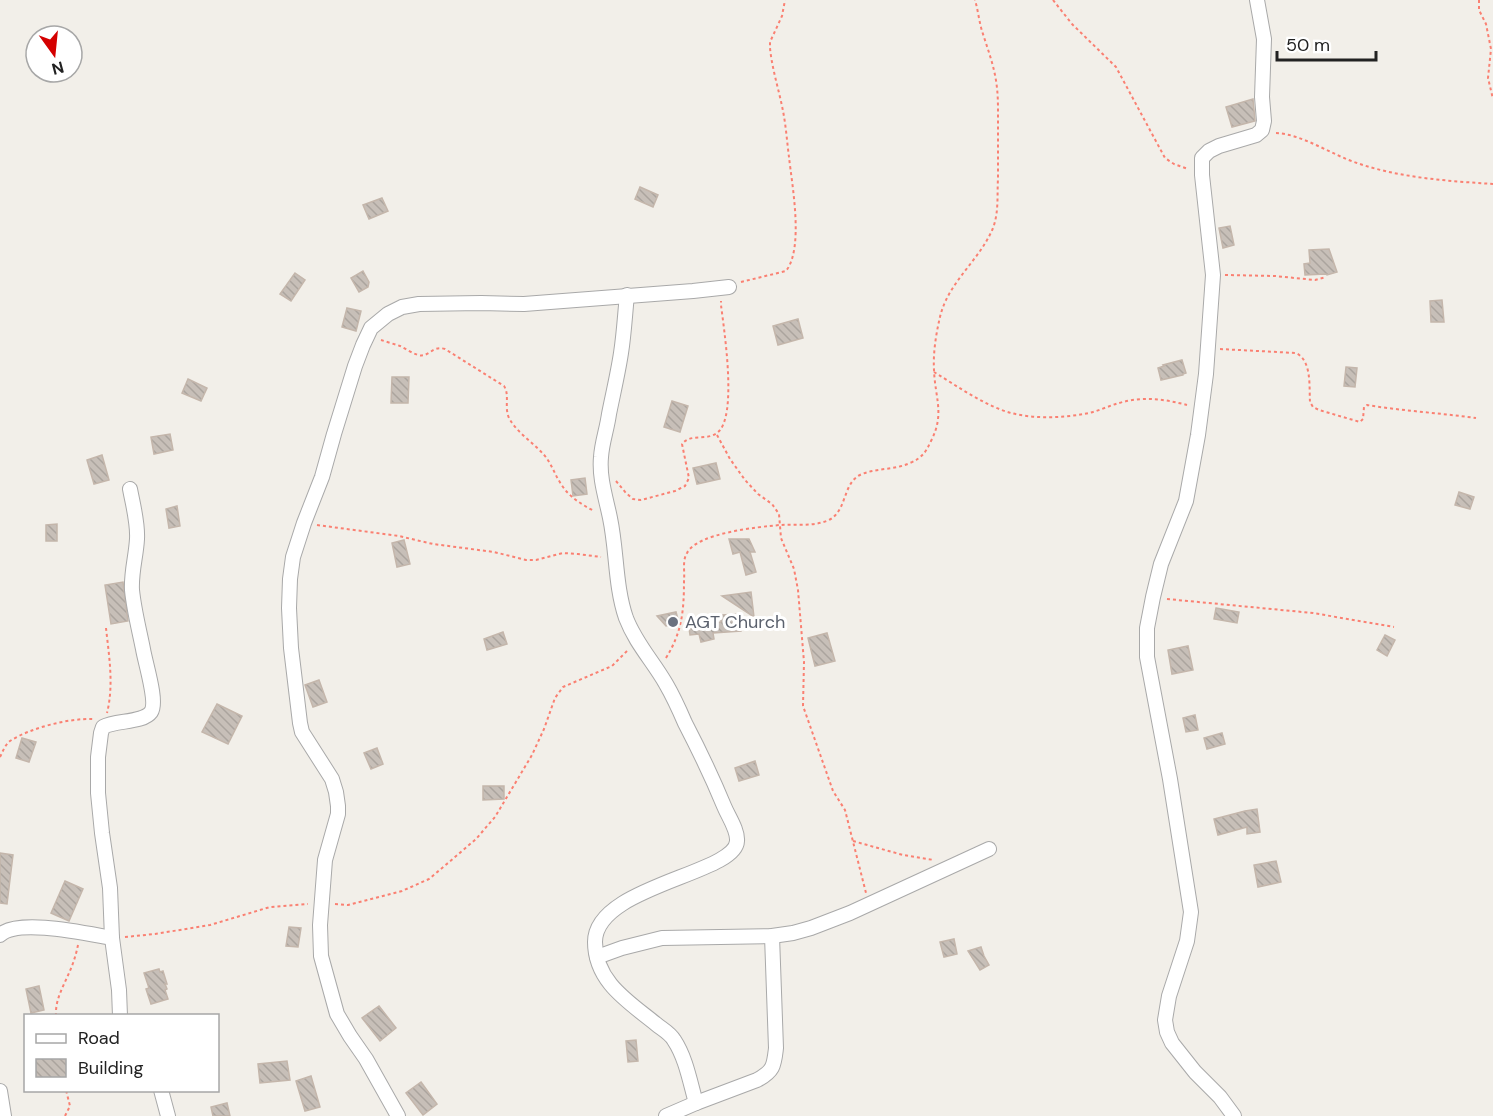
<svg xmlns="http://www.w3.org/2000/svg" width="1493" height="1116" font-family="'DM Sans',sans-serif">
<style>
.building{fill:url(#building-back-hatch);stroke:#c4b6ab;stroke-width:1.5}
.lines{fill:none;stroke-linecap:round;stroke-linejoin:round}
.minor-casing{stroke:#a9a9a9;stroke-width:16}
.path{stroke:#fa8072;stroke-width:2;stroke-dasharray:3 3;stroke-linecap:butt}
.minor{stroke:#fff;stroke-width:14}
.worship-dot{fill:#6b7280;stroke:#fff;stroke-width:2}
.labels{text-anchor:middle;stroke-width:6;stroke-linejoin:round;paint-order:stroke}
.worship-label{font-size:18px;fill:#5b616d;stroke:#fff;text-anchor:start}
</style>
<defs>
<pattern id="building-back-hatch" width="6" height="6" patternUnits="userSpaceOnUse" patternTransform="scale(1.5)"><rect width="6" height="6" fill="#c7bfb8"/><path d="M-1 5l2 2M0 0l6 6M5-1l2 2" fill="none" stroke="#aba49e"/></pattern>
</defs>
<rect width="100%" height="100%" fill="#f2efe9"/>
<g class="building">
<path d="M1253,99L1255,121L1232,127L1226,107Z"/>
<path d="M640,187L658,195L653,207L635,199Z"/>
<path d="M382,198L388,211L369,219L363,205Z"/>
<path d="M1230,226L1234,245L1223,248L1219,228Z"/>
<path d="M1329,249L1337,272L1327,275L1326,274L1305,275L1304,264L1310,263L1309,250Z"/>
<path d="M363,271L369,282L368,287L359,292L351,278Z"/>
<path d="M295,273L305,280L291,301L280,294Z"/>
<path d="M1442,300L1444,322H1431L1430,301Z"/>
<path d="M347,308L361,311L356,331L342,327Z"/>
<path d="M798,319L803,338L778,345L773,326Z"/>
<path d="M1182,360L1186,373L1183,374V375L1161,380L1158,368L1164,366L1163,365Z"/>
<path d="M1346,367L1357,368L1355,387L1344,386Z"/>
<path d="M392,377H409L408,403H391Z"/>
<path d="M188,379L207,388L201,401L182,393Z"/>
<path d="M672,401L688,406L680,432L664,427Z"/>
<path d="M170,434L173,450L154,454L151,437Z"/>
<path d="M102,455L109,480L94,484L87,460Z"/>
<path d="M716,463L720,479L697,484L693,468Z"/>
<path d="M585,478L587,494L573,496L571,480Z"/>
<path d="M1459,492L1474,497L1470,509L1455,505Z"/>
<path d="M177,506L180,526L169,528L166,509Z"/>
<path d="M57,524V541H46V525Z"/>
<path d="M729,539H749L755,552H750L756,572L746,575L740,552L733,554Z"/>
<path d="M404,540L410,564L397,567L392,543Z"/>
<path d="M123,582L128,621L111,624L105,585Z"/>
<path d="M751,592L754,617L722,596Z"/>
<path d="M1216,608L1239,612L1237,623L1214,619Z"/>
<path d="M676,612L679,623L666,626L657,616Z"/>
<path d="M740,614L741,631L713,633L714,639L701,642L699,634L690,635L689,628L721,622V615Z"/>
<path d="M503,632L507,644L487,650L484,639Z"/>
<path d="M827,633L835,661L815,666L808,638Z"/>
<path d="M1385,635L1395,640L1387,656L1377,650Z"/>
<path d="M1188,646L1193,670L1172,674L1168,650Z"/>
<path d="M319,680L327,702L313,707L305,685Z"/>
<path d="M217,704L242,716L228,744L202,732Z"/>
<path d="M1195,715L1198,730L1186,732L1183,718Z"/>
<path d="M1222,733L1225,744L1207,749L1204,738Z"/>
<path d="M22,738L36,742L29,762L16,758Z"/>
<path d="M377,748L383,764L371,769L364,753Z"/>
<path d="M755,761L759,775L739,781L735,768Z"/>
<path d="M483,786H504V799L483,800Z"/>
<path d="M1257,809L1260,832L1247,834V827L1218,835L1214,819L1245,811Z"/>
<path d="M0,853L13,855L7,904L0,903Z"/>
<path d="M1276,861L1281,882L1258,887L1254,865Z"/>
<path d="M65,881L83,889L69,921L51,913Z"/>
<path d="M289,927L301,928L298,947L286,946Z"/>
<path d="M954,939L957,954L944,957L940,942Z"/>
<path d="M981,947L984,956L989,965L980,970L968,951Z"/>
<path d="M159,969L160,972L163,971L167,984H165L167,989L165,990L168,999L151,1004L146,989L149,988L144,973Z"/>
<path d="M39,986L44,1010L31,1013L26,989Z"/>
<path d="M379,1006L396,1028L380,1041L362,1018Z"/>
<path d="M636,1040L638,1061L628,1062L626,1041Z"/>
<path d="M287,1061L290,1080L260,1083L258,1064Z"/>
<path d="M311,1076L320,1107L305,1111L296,1081Z"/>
<path d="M421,1082L437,1104L423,1115L406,1093Z"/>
<path d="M227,1103L230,1116H213L211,1107Z"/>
</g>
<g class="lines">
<g class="minor-casing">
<g id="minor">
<path d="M627,295C625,314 624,334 621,353C618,373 613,394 609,414C607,429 602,442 601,457C599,478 606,498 610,518C617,551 615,586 626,618C636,644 653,661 666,684C673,696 679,709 685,723C699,750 712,777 724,806C728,816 738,830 737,841C736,874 595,886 595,942C595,982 629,1002 656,1024C662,1029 670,1033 674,1040C686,1058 690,1082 696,1103"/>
<path d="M0,935C18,918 88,934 112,938"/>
<path d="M597,957L622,948L662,938L772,936L793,933L811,928L850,913L989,849"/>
<path d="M120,1016L119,990L112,938L110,888L102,833L98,793V757L101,733L103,727C116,720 143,723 151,712C158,702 145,662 143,649C139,629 134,610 132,590C131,572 136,557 137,539C138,523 133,505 130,489"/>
<path d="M161,1090L168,1116"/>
<path d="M0,1091L4,1116"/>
<path d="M398,1116L366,1059L350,1036L337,1014L321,956L320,925L325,860L338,814V806L336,792L332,779L302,732L300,723L291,648L289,608L290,579L293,557L304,523L322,477L334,434L355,366L363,345L371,328L388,314L402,307L419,304L481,303L524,304L693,291L729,287"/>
<path d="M666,1116L696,1103L757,1080C774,1071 774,1065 776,1048L772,936"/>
<path d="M1234,1116L1220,1097L1195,1072L1172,1043L1167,1032L1165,1020L1169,996L1187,941L1191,912L1170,779L1147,657V628L1153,597L1161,564L1186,501L1198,435L1206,374L1213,275L1202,175V158L1209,151L1219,146L1256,135L1262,130L1264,121L1262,97L1264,39L1257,0"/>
</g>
</g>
<g class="path">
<path d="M1053,0L1072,24L1116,67L1165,158L1174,164L1188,169"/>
<path d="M1479,0V10L1486,24L1491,49L1488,78L1493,99"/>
<path d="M1276,133C1302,134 1332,155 1357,163C1400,178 1448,181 1493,184"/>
<path d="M1225,275L1275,276L1315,280L1326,277"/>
<path d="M741,282L786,271C804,248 792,185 789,157C787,142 786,126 783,111C779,90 772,69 770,48V42L782,16L785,0"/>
<path d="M381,340C387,342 394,344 400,346C406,349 412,353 418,355C429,358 432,345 445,349L504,386C510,395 504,407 509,418C517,433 534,443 545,456C552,465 555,475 561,484C569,497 581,504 594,511"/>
<path d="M1220,349L1296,353C1312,361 1309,386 1310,402L1313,407L1319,410L1360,422L1363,419L1364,407L1367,405C1403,411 1440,413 1476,418"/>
<path d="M934,372C957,386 985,406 1011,413C1034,419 1061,418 1084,414C1097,412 1108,406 1119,403C1143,396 1164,399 1187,405"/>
<path d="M717,435L730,459L745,480L758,494L772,504L779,514L781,538L794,569L798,590L804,662L803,706L833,791L845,810L866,893"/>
<path d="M616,481L626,493L633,499L641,500L675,491L685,486L689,478L682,444C691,433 706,441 717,433C738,418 724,330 721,305V301"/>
<path d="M317,525L399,536L433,544L494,552L526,560H536L563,553L578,554L601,557"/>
<path d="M1167,599L1313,613L1394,627"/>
<path d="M106,628C109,656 114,685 107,713"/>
<path d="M666,658C682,632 684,611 684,580C685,572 682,561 687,553C697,533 758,527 780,525C796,524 813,527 829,520C848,510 842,482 862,474C877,468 895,470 910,463C922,458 926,452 931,441C945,414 935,398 934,370C933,353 936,334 940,317C948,282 980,260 993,228C999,212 997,195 998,178C998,157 998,136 998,115C998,106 998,97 997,88C995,68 988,50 982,31C979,21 978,10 975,0"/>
<path d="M0,757C3,751 5,745 10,741C30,728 69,718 93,719"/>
<path d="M853,841L903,855L934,860"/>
<path d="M335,904L348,905L402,891L429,879L448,863L476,839L495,817L532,755L544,729L555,698L563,687L612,666L627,651"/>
<path d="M125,937L155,934L210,925L270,907L308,904"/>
<path d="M56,1016C55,1000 63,987 69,973C73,964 76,955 78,945"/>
<path d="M65,1116L70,1106L66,1090"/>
</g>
<use href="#minor" class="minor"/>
</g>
<circle class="worship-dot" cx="673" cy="622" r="6"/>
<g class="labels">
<g class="worship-label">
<text x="685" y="628">AGT Church</text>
</g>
</g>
<rect x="24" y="1014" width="195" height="78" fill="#ffffff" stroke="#a7a7a7" stroke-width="1.5"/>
<rect x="36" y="1034" width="30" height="9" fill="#ffffff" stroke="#a7a7a7" stroke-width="1.5"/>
<text x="78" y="1044" font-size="18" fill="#222222">Road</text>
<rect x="36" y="1059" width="30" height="18" fill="url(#building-back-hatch)" stroke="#a7a7a7" stroke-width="1.5"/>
<text x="78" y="1074" font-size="18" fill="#222222">Building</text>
<g transform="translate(54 54) rotate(165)"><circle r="28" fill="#ffffff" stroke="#a7a7a7" stroke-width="1.5"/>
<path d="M0-4.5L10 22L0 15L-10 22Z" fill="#d40000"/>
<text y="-9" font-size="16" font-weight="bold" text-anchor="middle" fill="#222222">N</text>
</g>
<path d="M1277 51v9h99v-9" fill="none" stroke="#222222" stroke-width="3"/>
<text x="1286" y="51" font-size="18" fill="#222222" stroke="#ffffff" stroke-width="4.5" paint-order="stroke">50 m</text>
</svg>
